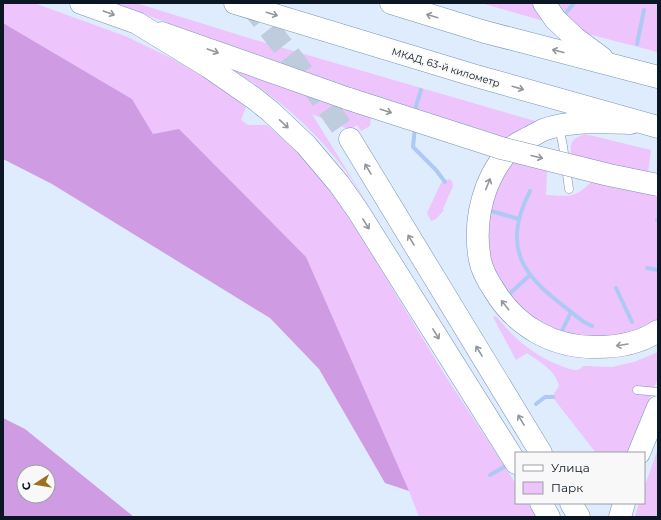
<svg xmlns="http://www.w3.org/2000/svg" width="661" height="520" font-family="Montserrat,sans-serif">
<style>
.green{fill:#edc4fb}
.forest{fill:#cf9be2;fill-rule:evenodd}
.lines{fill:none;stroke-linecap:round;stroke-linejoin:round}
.stream{stroke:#accaf4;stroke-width:4}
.highway-tunnel{stroke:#bfccdd;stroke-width:22;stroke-dasharray:22 11;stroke-linecap:butt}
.lane-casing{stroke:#7691b9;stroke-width:9}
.primary-casing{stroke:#7691b9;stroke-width:23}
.highway-casing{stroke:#7691b9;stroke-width:23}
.lane{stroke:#fff;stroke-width:8}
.primary{stroke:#fff;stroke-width:22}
.highway{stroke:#fff;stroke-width:22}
.primary-bridge-casing{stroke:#7691b9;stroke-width:23;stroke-linecap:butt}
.primary-bridge{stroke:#fff;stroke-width:22}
.oneway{stroke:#92979d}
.labels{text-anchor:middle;stroke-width:3.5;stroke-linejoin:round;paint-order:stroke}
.street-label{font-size:10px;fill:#0c1725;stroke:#f8f8f8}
</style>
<rect width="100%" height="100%" fill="#dfecfd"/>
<g class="green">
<path d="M3,3H34L125,36L169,57L209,80L246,107L241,120L248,125H267L297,152L327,185L358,232L443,372L516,484V503H528L537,517H419L409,491L153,134L132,99L3,23Z"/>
<path d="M113,3H136L252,39L542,123L514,140L352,89Z"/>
<path d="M481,3H533L547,22Z"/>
<path d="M551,3H658V53L654,51L584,33Z"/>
<path d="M233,65L371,117L370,126L361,131L357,125L350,130L312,114L372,211C363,198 355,184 345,170C315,130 274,94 231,69Z"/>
<path d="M585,134L651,150L648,173L572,157C569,143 571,139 585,134Z"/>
<path d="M513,160L547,170L546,195C569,196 575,199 592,181L658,196V322L648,327L602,341L539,327L494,281L484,211Z"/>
<path d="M449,179L452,181L453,186L443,209L444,210L436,219L431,221L427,213L441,183Z"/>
<path d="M496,316C515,340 535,356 564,367C571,369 578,373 583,366H587L612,367L634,362L658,352V378L628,453H596L554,399L553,395L559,386C556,371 540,362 527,353L516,360L493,317Z"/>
<path d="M658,449V517H635L639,503H644V488Z"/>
</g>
<g class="forest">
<path d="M3,23L132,99L153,134L179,129L306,257L409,491L385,483L319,369L270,318L52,184L3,159Z"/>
<path d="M3,418L25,429L134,517H3ZM24,472H48V496H24Z"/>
</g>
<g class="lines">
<g class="stream">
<path d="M565,14L574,3"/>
<path d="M637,44L644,10"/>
<path d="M416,115V106L421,90"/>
<path d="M415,127L413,147L436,170L445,182"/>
<path d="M530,191C495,259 535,284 584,322L592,326"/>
<path d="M488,210L519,219"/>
<path d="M657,220H658"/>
<path d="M647,268L658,270"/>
<path d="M616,288L632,322"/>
<path d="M507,296L530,275"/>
<path d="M560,335L571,312"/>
<path d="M536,404L545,397H553"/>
<path d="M490,475L504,467"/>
</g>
<path class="highway-tunnel" d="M249,3L296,63L350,139"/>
<g class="lane-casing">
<g id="lane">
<path d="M559,127L563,146L569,189"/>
<path d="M637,390L658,392"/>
</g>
</g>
<g class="primary-casing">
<g id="primary">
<path d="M162,33L349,99"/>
<path d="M631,123C602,122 571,120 543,130C539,132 534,135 530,137C525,140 519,142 514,146C503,155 493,172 487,186C478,210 475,234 480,260C482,271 488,281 494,290C516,327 554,348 597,347C618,347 640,343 658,331"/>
</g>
</g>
<g class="highway-casing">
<g id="highway">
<path d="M81,3L137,23L209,67L255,99L270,111L306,145L339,184L358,211L516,463"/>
<path d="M235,3L476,76L658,127"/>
<path d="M391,3L485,32L658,77"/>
<path d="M544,3L555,19L575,38L602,58"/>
<path d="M350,139L541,453"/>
<path d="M639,453L658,407"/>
<path d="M541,503L549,517"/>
<path d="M571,503L579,517"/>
<path d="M620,517L624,503"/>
</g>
</g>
<use href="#lane" class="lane"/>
<use href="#primary" class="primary"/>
<use href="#highway" class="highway"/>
<g class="primary-bridge-casing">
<path id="primary-bridge" d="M349,99L501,148L609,175L658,185"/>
</g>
<use href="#primary-bridge" class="primary-bridge"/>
</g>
<defs><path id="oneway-shaft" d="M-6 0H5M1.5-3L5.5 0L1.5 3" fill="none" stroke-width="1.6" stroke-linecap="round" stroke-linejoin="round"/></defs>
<g class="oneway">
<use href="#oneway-shaft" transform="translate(109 13) rotate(20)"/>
<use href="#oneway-shaft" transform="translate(272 14) rotate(17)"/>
<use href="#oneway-shaft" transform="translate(432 16) rotate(-163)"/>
<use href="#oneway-shaft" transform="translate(213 51) rotate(20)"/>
<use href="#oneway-shaft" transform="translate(558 51) rotate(-166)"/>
<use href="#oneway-shaft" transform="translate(518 88) rotate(16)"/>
<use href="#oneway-shaft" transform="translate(386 111) rotate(18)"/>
<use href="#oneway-shaft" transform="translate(284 124) rotate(43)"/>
<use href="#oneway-shaft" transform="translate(537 157) rotate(14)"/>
<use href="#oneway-shaft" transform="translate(368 169) rotate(-121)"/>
<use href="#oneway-shaft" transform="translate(488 184) rotate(-68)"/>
<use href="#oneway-shaft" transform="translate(366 224) rotate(58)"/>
<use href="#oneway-shaft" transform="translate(411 240) rotate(-121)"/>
<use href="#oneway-shaft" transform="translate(505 305) rotate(-129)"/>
<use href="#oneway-shaft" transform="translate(436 334) rotate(58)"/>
<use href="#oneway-shaft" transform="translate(622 345) rotate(171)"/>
<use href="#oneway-shaft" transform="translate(479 351) rotate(-121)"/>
<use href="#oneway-shaft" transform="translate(521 420) rotate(-121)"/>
</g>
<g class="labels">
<g class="street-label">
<text transform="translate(446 67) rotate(17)" y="4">МКАД, 63-й километр</text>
</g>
</g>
<rect width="661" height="520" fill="none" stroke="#0c1725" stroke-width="8"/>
<rect x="515" y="452" width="130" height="52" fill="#f8f8f8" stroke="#9a9ea4"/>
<rect x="523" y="465" width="20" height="6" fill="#ffffff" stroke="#9a9ea4"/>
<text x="551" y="472" font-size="12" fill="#0c1725">Улица</text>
<rect x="523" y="482" width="20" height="12" fill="#edc4fb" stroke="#9a9ea4"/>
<text x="551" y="492" font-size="12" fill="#0c1725">Парк</text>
<g transform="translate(36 484) rotate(258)"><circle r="19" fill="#f8f8f8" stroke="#9a9ea4"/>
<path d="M0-3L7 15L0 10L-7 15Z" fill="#9d7020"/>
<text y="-6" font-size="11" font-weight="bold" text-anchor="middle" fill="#0c1725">С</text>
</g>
</svg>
